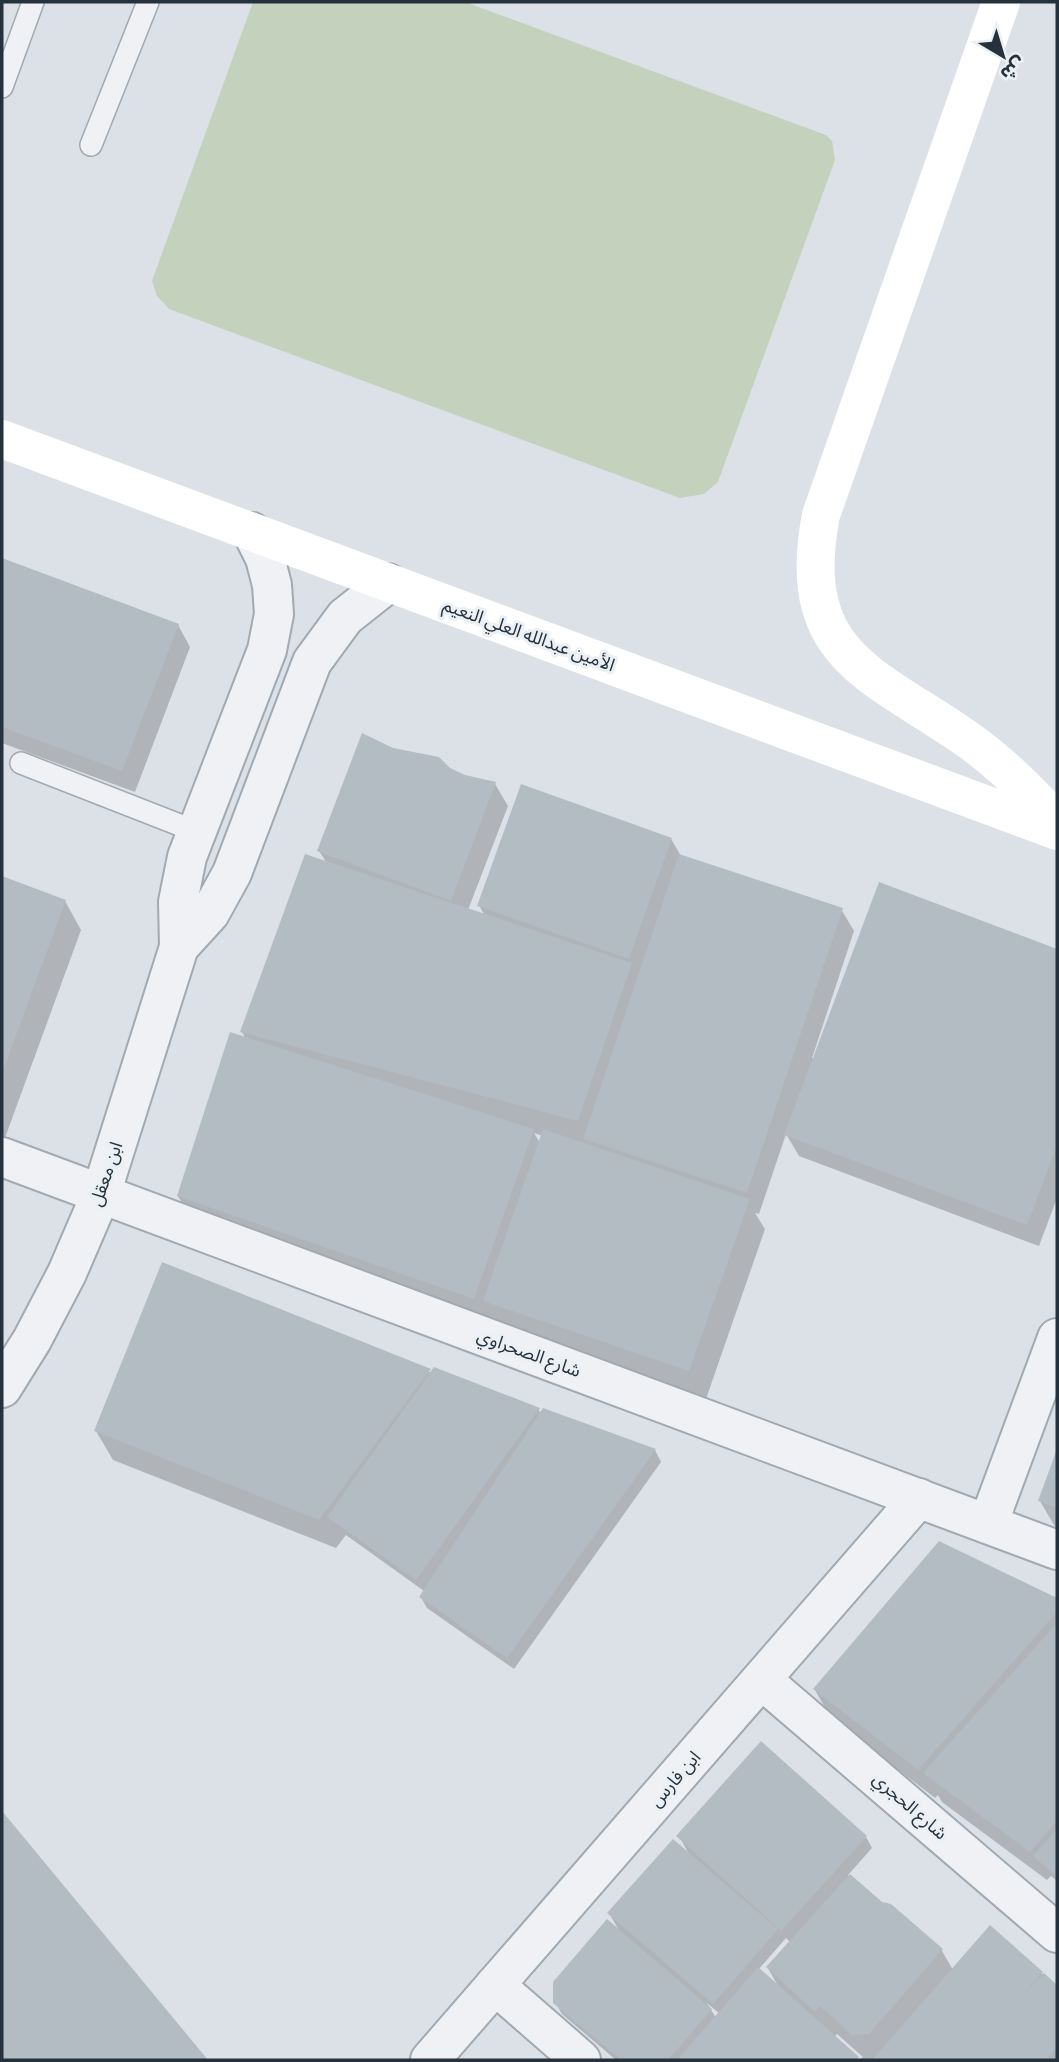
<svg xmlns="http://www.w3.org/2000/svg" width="1059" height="2062" font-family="'Source Sans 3','Noto Sans Arabic',sans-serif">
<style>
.green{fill:#c4d1bd}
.shadow{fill:#0003;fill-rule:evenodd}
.building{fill:#b3bbc3}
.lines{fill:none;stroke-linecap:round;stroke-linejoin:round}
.service-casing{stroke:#a1a9b1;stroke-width:24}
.minor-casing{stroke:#a1a9b1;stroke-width:42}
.service{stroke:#eff1f5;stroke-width:21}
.minor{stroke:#eff1f5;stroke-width:38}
.secondary{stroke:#fff;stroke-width:38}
.labels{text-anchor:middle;stroke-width:6;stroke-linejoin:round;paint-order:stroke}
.street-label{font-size:18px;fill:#25313d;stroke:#ebf0f4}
</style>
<rect width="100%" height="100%" fill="#dce1e7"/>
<path class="green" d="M253,2H465L826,135L832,141L835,160L718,482L704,494L680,498L169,309L157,296L152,281Z"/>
<g class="shadow">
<path d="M2,559L178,625L190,647L135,792L2,743Z"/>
<path d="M393,750L465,777L495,784L508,806L468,910L485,916L479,905L671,839L681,856L841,909L854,931L812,1058L815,1059L880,885L1057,950V1198L1039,1246L799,1156L786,1134L759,1214L755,1213L765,1229L706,1399L502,1330L494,1317L490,1327L195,1225L178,1196L246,1039L242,1032L327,863L319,851ZM534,1133L543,1136L540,1143Z"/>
<path d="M2,878L65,901L81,930L2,1146Z"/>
<path d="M162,1264L432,1373L538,1409L541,1414L655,1450L661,1462L514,1669L427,1608L421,1597L424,1591L346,1535L336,1548L113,1460L96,1431Z"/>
<path d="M1057,1454V1530L1040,1501Z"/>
<path d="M939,1544L1057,1600V1881L1051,1876L1047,1880L942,1802L938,1795L935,1798L831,1718L815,1690Z"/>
<path d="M2,1814L205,2060H2Z"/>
<path d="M679,1836L866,1837L872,1848L848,1875L881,1904L891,1906L942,1951L953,1970L991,1927L1057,1987V2060H860L863,2057L837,2034L834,2037L859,2060H616L562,2014L555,2002L620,1932L609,1913L689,1854ZM786,1938L791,1943L768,1968L779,1988L758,1970ZM707,2003L720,2014L716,2018Z"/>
</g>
<g class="building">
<path d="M2,558L179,624L122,771L2,727Z"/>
<path d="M362,733L393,748L439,757L450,768L465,775L496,782L451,901L317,851Z"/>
<path d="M521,784L672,838L629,959L477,906Z"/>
<path d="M305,854L632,963L578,1121L240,1032Z"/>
<path d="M679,854L843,908L747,1193L583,1139Z"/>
<path d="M2,876L66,900L2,1073Z"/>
<path d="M879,882L1057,949V1145L1027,1225L784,1135Z"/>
<path d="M230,1032L534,1129L474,1299L177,1196Z"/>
<path d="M543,1129L750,1199L689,1371L483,1301Z"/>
<path d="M162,1262L431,1369L319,1520L94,1431Z"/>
<path d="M434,1367L540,1408L416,1580L327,1517Z"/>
<path d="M543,1408L656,1449L507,1658L419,1597Z"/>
<path d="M1057,1449V1508L1038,1501Z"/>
<path d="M939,1541L1057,1598V1612L918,1770L813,1689Z"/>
<path d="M1057,1623V1821L1030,1852L923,1773Z"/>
<path d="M761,1741L867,1836L781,1931L676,1836Z"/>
<path d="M2,1811L208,2060H2Z"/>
<path d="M1057,1829V1877L1033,1856Z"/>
<path d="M673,1839L778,1929L713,2004L607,1913Z"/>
<path d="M850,1874L882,1902L891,1904L943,1949L869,2034L852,2035L820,2006L815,2012L766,1967Z"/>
<path d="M607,1919L712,2009L668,2060H621L553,2003V1982Z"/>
<path d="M990,1925L1043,1972L1021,1997L1044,1973L1057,1985V2047L1046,2060H875L873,2059Z"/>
<path d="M758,1967L859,2057L856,2060H677Z"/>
</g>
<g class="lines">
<g class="service-casing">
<g id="service">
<path d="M2,87L33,2"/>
<path d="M91,145L148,2"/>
<path d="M21,763L195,831"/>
</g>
</g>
<g class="minor-casing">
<g id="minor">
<path d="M179,947L210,913L232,873L312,662L345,617L388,583"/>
<path d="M2,1157L1057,1550"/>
<path d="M2,1388L32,1340L67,1273L101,1194L179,947L178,902L187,857L267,650L274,614L272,585L265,558L252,532"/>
<path d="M988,1524L1057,1338"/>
<path d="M762,1680L1057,1933"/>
<path d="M495,1985L581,2060"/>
<path d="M430,2060L919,1498"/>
</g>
</g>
<use href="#service" class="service"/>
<use href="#minor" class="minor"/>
<g class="secondary">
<path d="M1001,2L821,515C794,656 871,672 967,739C1000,762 1030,792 1057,822"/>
<path d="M2,439L1057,831"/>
</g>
</g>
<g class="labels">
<g class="street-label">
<text transform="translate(529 635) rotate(20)" y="6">الأمين عبدالله العلي النعيم</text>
<text transform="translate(106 1174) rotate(-71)" y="6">ابن معقل</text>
<text transform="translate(529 1353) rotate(20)" y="6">شارع الصحراوي</text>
<text transform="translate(675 1779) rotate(-49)" y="6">ابن فارس</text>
<text transform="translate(910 1806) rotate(41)" y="6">شارع الحجري</text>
</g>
</g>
<rect width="1059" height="2062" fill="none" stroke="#25313d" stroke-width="7"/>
<g transform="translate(1003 56) rotate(142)" stroke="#ebf0f4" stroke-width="5" paint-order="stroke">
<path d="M0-5L12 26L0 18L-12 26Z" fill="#25313d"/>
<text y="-10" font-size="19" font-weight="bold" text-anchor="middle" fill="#25313d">ش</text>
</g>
</svg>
